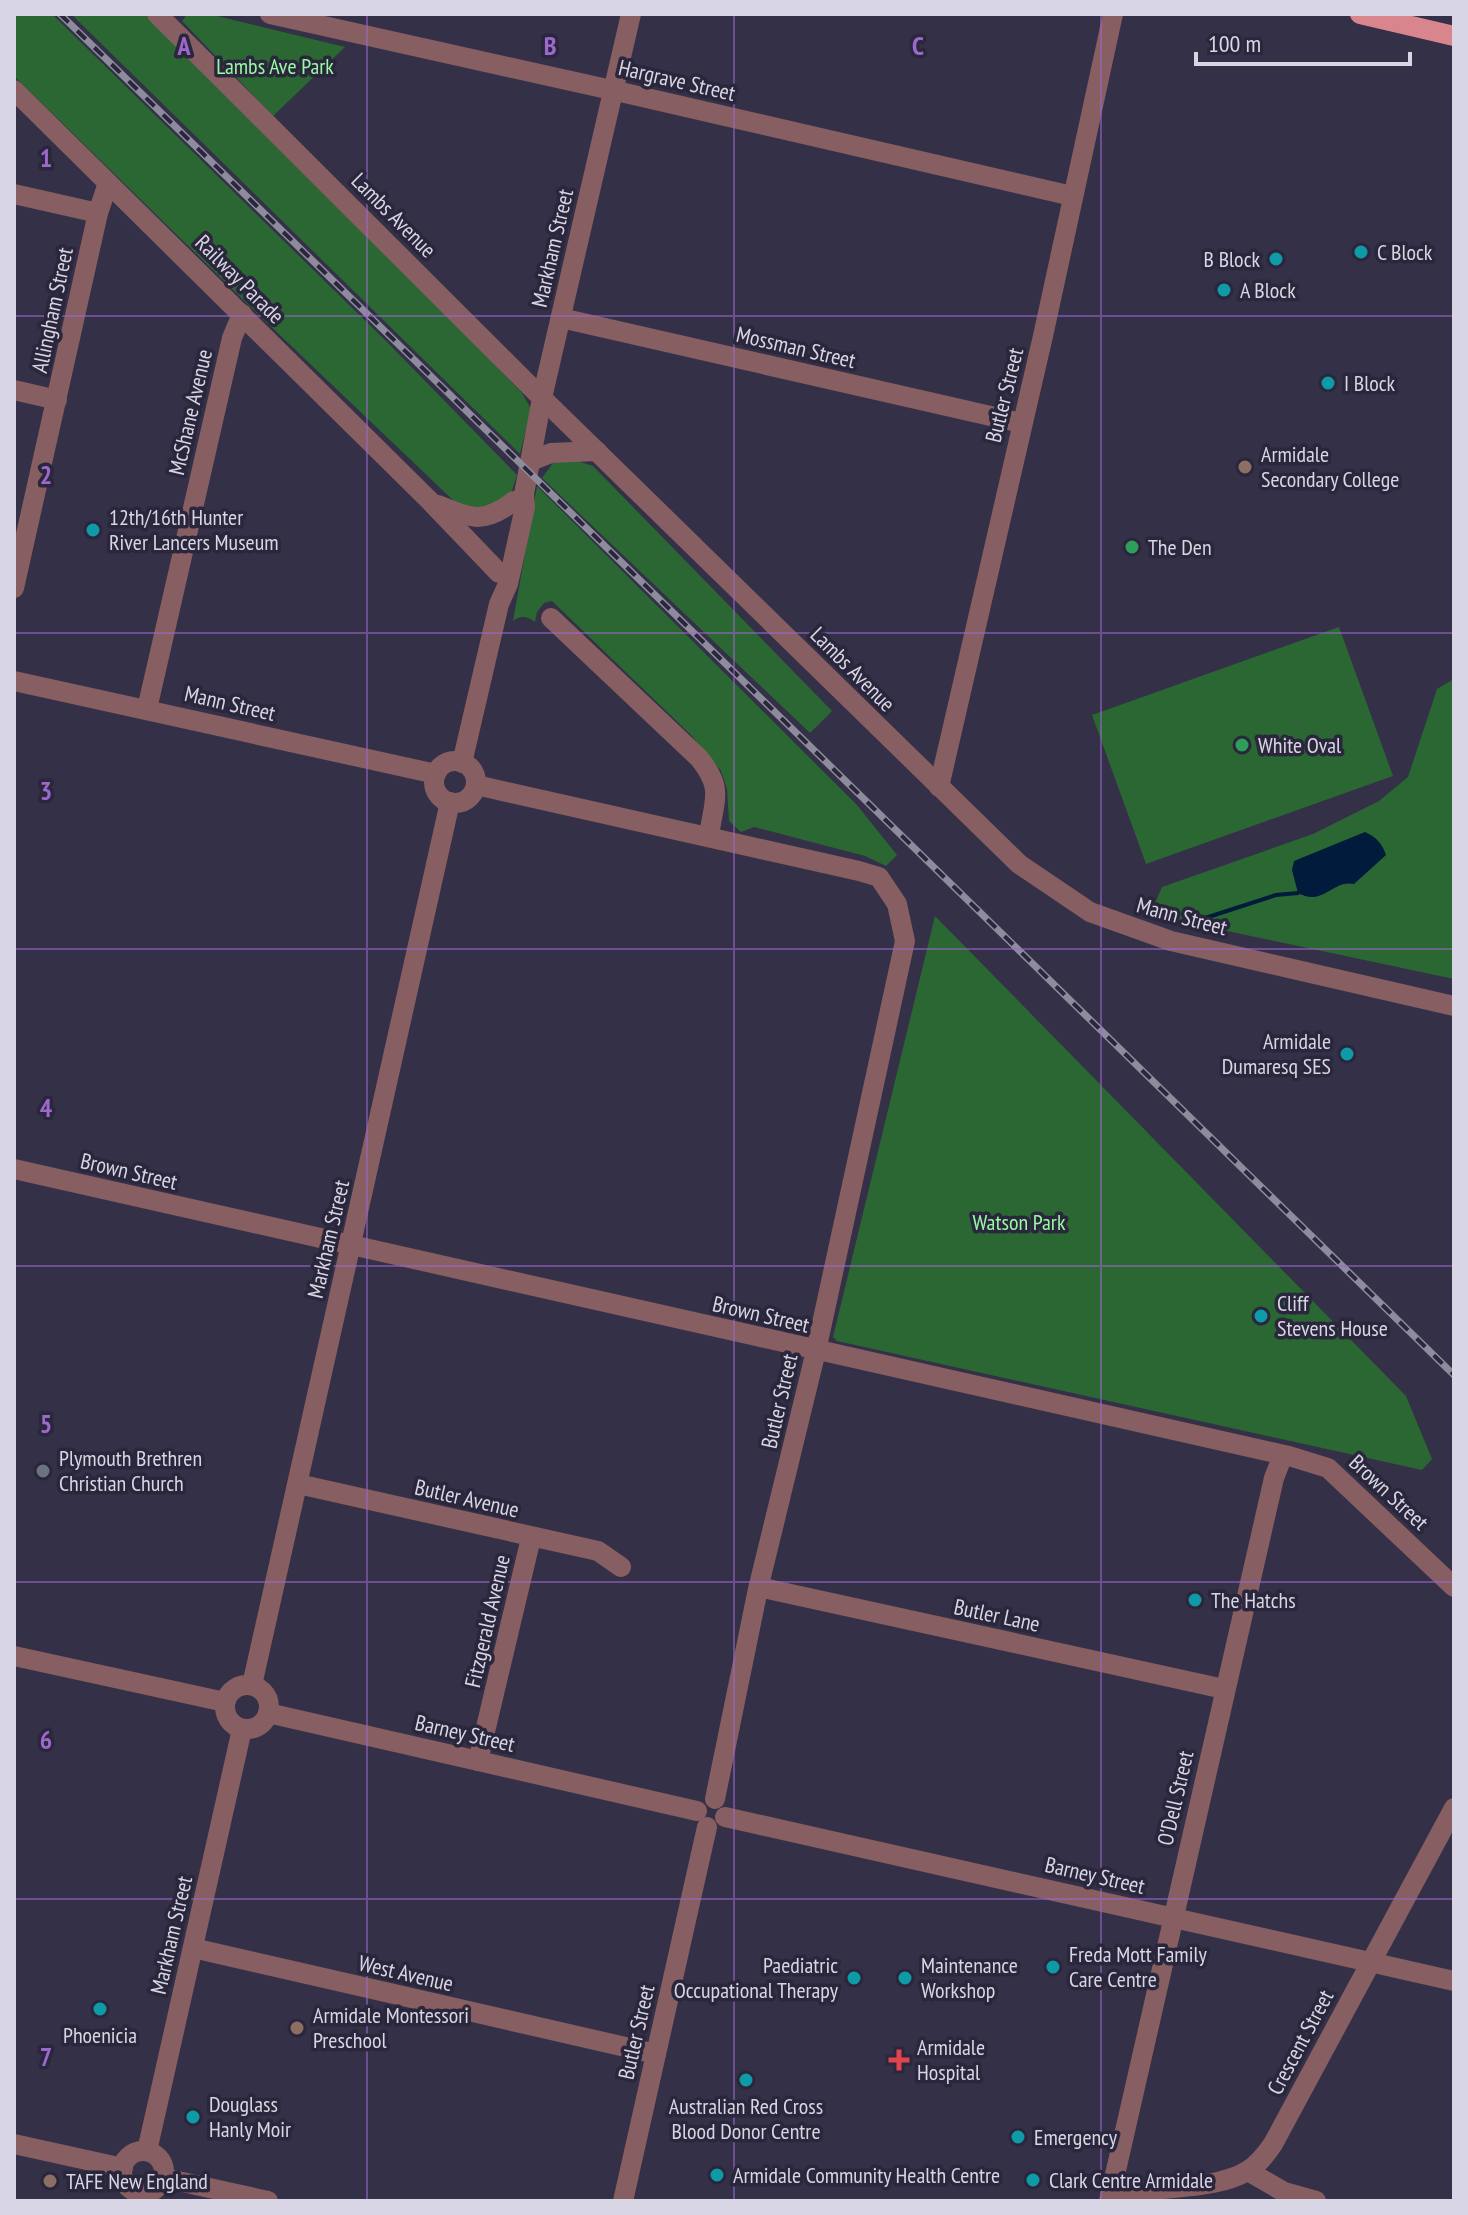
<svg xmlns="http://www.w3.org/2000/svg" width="1468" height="2215" font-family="'PT Sans Narrow',sans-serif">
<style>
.green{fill:#2a6733}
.water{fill:#001b3b}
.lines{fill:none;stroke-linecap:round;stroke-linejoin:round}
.stream{stroke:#001b3b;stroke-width:4}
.minor{stroke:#875e61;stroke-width:20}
.major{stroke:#d8858d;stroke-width:20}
.rail-casing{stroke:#8e8b9d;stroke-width:7}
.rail{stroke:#2a263c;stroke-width:4;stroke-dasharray:12;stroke-linecap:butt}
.grid{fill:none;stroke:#9c68cc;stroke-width:2;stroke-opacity:0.55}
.culture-dot{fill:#0f9aa8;stroke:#2a263c;stroke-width:3}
.education-dot{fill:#8d6e63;stroke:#2a263c;stroke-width:3}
.leisure-dot{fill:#2e9e5b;stroke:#2a263c;stroke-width:3}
.worship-dot{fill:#6b7280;stroke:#2a263c;stroke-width:3}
.health-dot{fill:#e0444e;stroke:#2a263c;stroke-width:3}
.labels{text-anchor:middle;stroke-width:7;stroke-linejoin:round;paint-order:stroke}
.park-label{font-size:22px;fill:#97f9a1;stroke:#2a263c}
.street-label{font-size:22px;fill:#d8d6e4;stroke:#2a263c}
.poi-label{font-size:22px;fill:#d8d6e4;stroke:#2a263c;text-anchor:start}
.grid-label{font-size:26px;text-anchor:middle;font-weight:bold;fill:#9c68cc;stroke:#2a263c;stroke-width:7;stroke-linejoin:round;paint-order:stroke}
</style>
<rect width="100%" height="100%" fill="#343047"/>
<g class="green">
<path d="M14,14H52L387,342L517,475L511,494L488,510L457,504L262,318L14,76Z"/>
<path d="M71,14H145L375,241L522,393L531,409L520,454Z"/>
<path d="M187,14H209L345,47L273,116L182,21Z"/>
<path d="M571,459L593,466L832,711L810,733L542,478L553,463Z"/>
<path d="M537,486L857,805L897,855L886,866L865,856L754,827L741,832L729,821L727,789L721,771L691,735L552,601L544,603L537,612L535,622C527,616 521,615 513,621Z"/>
<path d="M1339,627L1393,776L1146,864L1092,715Z"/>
<path d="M1454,679V979L1175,920L1153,908L1162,887L1313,834L1379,801L1408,777L1437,689Z"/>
<path d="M935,916L1406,1396L1432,1459L1422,1470L837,1341L833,1337Z"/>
</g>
<path class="water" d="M1365,832C1376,837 1382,843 1386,855L1354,884C1333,879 1323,907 1298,893L1292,870L1294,861Z"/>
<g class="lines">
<path class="stream" d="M1199,920L1276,895L1298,893"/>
<g class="minor">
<path d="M157,14L542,398L1019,864L1090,912L1171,941L1454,1006"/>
<path d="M270,14L625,93L1072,196"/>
<path d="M14,90L431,502L499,573"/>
<path d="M14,194L98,213"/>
<path d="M561,318L1021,423"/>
<path d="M14,390L57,400"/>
<path d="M531,461L551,453L597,451"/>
<path d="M438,505C472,519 484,524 514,501"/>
<path d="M14,588L98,213L108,183"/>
<path d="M551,618L699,758C724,789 714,799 709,836"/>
<path d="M14,681L436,774"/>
<path d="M147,709L232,338L242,314"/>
<circle cx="455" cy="782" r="21"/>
<path d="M462,763L499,604L508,584L525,507L524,494L542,398L631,14"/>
<path d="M476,785L859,871L879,877L897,904L905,941L816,1351L758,1589L715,1799"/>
<path d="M939,787L1043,336L1113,14"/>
<path d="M14,1169L1289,1456L1328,1468L1454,1587"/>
<path d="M298,1484L598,1551L621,1567"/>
<path d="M759,1587L1224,1689"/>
<path d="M14,1656L225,1702"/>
<circle cx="247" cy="1707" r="22"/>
<path d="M252,1685L450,802"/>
<path d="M268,1713L697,1811"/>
<path d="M478,1761L531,1538"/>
<path d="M725,1817L1454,1981"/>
<path d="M193,1948L656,2054"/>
<path d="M14,2144L123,2168"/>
<path d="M147,2151L242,1729"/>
<circle cx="143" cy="2172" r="21"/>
<path d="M1248,2171L1284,2192L1316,2201"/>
<path d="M164,2178L268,2201"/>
<path d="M1111,2194C1148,2188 1217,2190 1247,2171C1258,2165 1266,2154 1273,2144L1454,1808"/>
<path d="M623,2201L707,1827"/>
<path d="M1109,2201L1274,1478L1283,1455"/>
</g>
<path class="major" d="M1360,14L1454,36"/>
<g class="rail-casing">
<path id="rail" d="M60,14L1454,1375"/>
</g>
<use href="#rail" class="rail"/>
</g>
<path class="grid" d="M367,14V2201M734,14V2201M1101,14V2201M14,316H1454M14,633H1454M14,949H1454M14,1266H1454M14,1582H1454M14,1899H1454"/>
<g class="culture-dot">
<circle cx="1361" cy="252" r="8"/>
<circle cx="1276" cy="259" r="8"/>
<circle cx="1224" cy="290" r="8"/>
<circle cx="1328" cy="383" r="8"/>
<circle cx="93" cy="530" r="8"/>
<circle cx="1347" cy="1054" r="8"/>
<circle cx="1261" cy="1316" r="8"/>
<circle cx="1195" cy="1600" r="8"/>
<circle cx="1053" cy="1967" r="8"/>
<circle cx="854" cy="1978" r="8"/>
<circle cx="905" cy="1978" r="8"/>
<circle cx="100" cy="2009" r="8"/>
<circle cx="746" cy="2080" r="8"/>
<circle cx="193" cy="2117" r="8"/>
<circle cx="1018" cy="2137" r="8"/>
<circle cx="717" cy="2175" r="8"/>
<circle cx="1033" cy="2180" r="8"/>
</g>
<g class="education-dot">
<circle cx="1245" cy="467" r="8"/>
<circle cx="297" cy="2028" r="8"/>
<circle cx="50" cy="2181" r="8"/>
</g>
<g class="leisure-dot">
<circle cx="1132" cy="547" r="8"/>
<circle cx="1242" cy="745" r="8"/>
</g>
<circle class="worship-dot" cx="43" cy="1471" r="8"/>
<path class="health-dot" d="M895 2048h8v8h8v8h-8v8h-8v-8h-8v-8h8z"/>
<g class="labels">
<g class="park-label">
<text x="275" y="74">Lambs Ave Park</text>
<text x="1019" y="1230">Watson Park</text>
</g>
<g class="street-label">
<text transform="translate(677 80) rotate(13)" y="8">Hargrave Street</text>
<text transform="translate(394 215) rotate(45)" y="8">Lambs Avenue</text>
<text transform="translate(552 248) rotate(-77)" y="8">Markham Street</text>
<text transform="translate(240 279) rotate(45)" y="8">Railway Parade</text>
<text transform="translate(52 310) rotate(-78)" y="8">Allingham Street</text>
<text transform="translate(796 347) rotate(13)" y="8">Mossman Street</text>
<text transform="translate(1004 395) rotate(-76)" y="8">Butler Street</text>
<text transform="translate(190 412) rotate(-77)" y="8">McShane Avenue</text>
<text transform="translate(853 669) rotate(45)" y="8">Lambs Avenue</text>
<text transform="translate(230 703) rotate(13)" y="8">Mann Street</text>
<text transform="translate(1182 916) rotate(15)" y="8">Mann Street</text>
<text transform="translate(129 1171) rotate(13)" y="8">Brown Street</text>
<text transform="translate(328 1239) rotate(-77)" y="8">Markham Street</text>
<text transform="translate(761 1314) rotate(13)" y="8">Brown Street</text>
<text transform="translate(779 1401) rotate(-77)" y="8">Butler Street</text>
<text transform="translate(1389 1492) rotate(43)" y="8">Brown Street</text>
<text transform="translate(467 1498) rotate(13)" y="8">Butler Avenue</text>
<text transform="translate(997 1615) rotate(12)" y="8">Butler Lane</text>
<text transform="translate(487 1621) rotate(-77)" y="8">Fitzgerald Avenue</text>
<text transform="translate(465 1733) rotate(13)" y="8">Barney Street</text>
<text transform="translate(1175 1798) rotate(-77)" y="8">O'Dell Street</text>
<text transform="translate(1095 1875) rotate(13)" y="8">Barney Street</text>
<text transform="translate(171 1935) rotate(-77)" y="8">Markham Street</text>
<text transform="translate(406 1973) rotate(13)" y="8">West Avenue</text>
<text transform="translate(636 2032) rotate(-77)" y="8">Butler Street</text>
<text transform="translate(1300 2042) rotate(-62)" y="8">Crescent Street</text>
</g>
<g class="poi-label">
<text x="1377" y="260">C Block</text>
<text x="1260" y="267" text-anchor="end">B Block</text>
<text x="1240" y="298">A Block</text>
<text x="1344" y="391">I Block</text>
<text x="1261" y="462">Armidale<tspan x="1261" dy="25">Secondary College</tspan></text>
<text x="109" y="525">12th/16th Hunter<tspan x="109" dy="25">River Lancers Museum</tspan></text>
<text x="1148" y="555">The Den</text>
<text x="1258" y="753">White Oval</text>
<text x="1331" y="1049" text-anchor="end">Armidale<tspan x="1331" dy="25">Dumaresq SES</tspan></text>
<text x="1277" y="1311">Cliff<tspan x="1277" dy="25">Stevens House</tspan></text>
<text x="59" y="1466">Plymouth Brethren<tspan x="59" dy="25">Christian Church</tspan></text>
<text x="1211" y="1608">The Hatchs</text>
<text x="1069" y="1962">Freda Mott Family<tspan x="1069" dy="25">Care Centre</tspan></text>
<text x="838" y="1973" text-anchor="end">Paediatric<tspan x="838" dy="25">Occupational Therapy</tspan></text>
<text x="921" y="1973">Maintenance<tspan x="921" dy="25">Workshop</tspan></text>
<text x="313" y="2023">Armidale Montessori<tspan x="313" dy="25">Preschool</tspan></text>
<text x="100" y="2043" text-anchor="middle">Phoenicia</text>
<text x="917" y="2055">Armidale<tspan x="917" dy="25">Hospital</tspan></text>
<text x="209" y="2112">Douglass<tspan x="209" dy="25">Hanly Moir</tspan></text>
<text x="746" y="2114" text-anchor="middle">Australian Red Cross<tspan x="746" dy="25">Blood Donor Centre</tspan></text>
<text x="1034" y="2145">Emergency</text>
<text x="733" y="2183">Armidale Community Health Centre</text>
<text x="1049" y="2188">Clark Centre Armidale</text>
<text x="66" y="2189">TAFE New England</text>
</g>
</g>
<g class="grid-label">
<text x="184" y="55">A</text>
<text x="550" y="55">B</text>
<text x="918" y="55">C</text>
<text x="46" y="167">1</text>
<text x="46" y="484">2</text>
<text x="46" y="800">3</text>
<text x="46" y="1117">4</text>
<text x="46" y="1433">5</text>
<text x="46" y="1749">6</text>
<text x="46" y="2066">7</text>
</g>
<rect width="1468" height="2215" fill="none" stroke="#d8d6e4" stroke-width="32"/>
<path d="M1196 52v12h214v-12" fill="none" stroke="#d8d6e4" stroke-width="4"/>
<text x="1208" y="52" font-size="24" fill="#d8d6e4" stroke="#2a263c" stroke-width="6" paint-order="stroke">100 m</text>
</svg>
